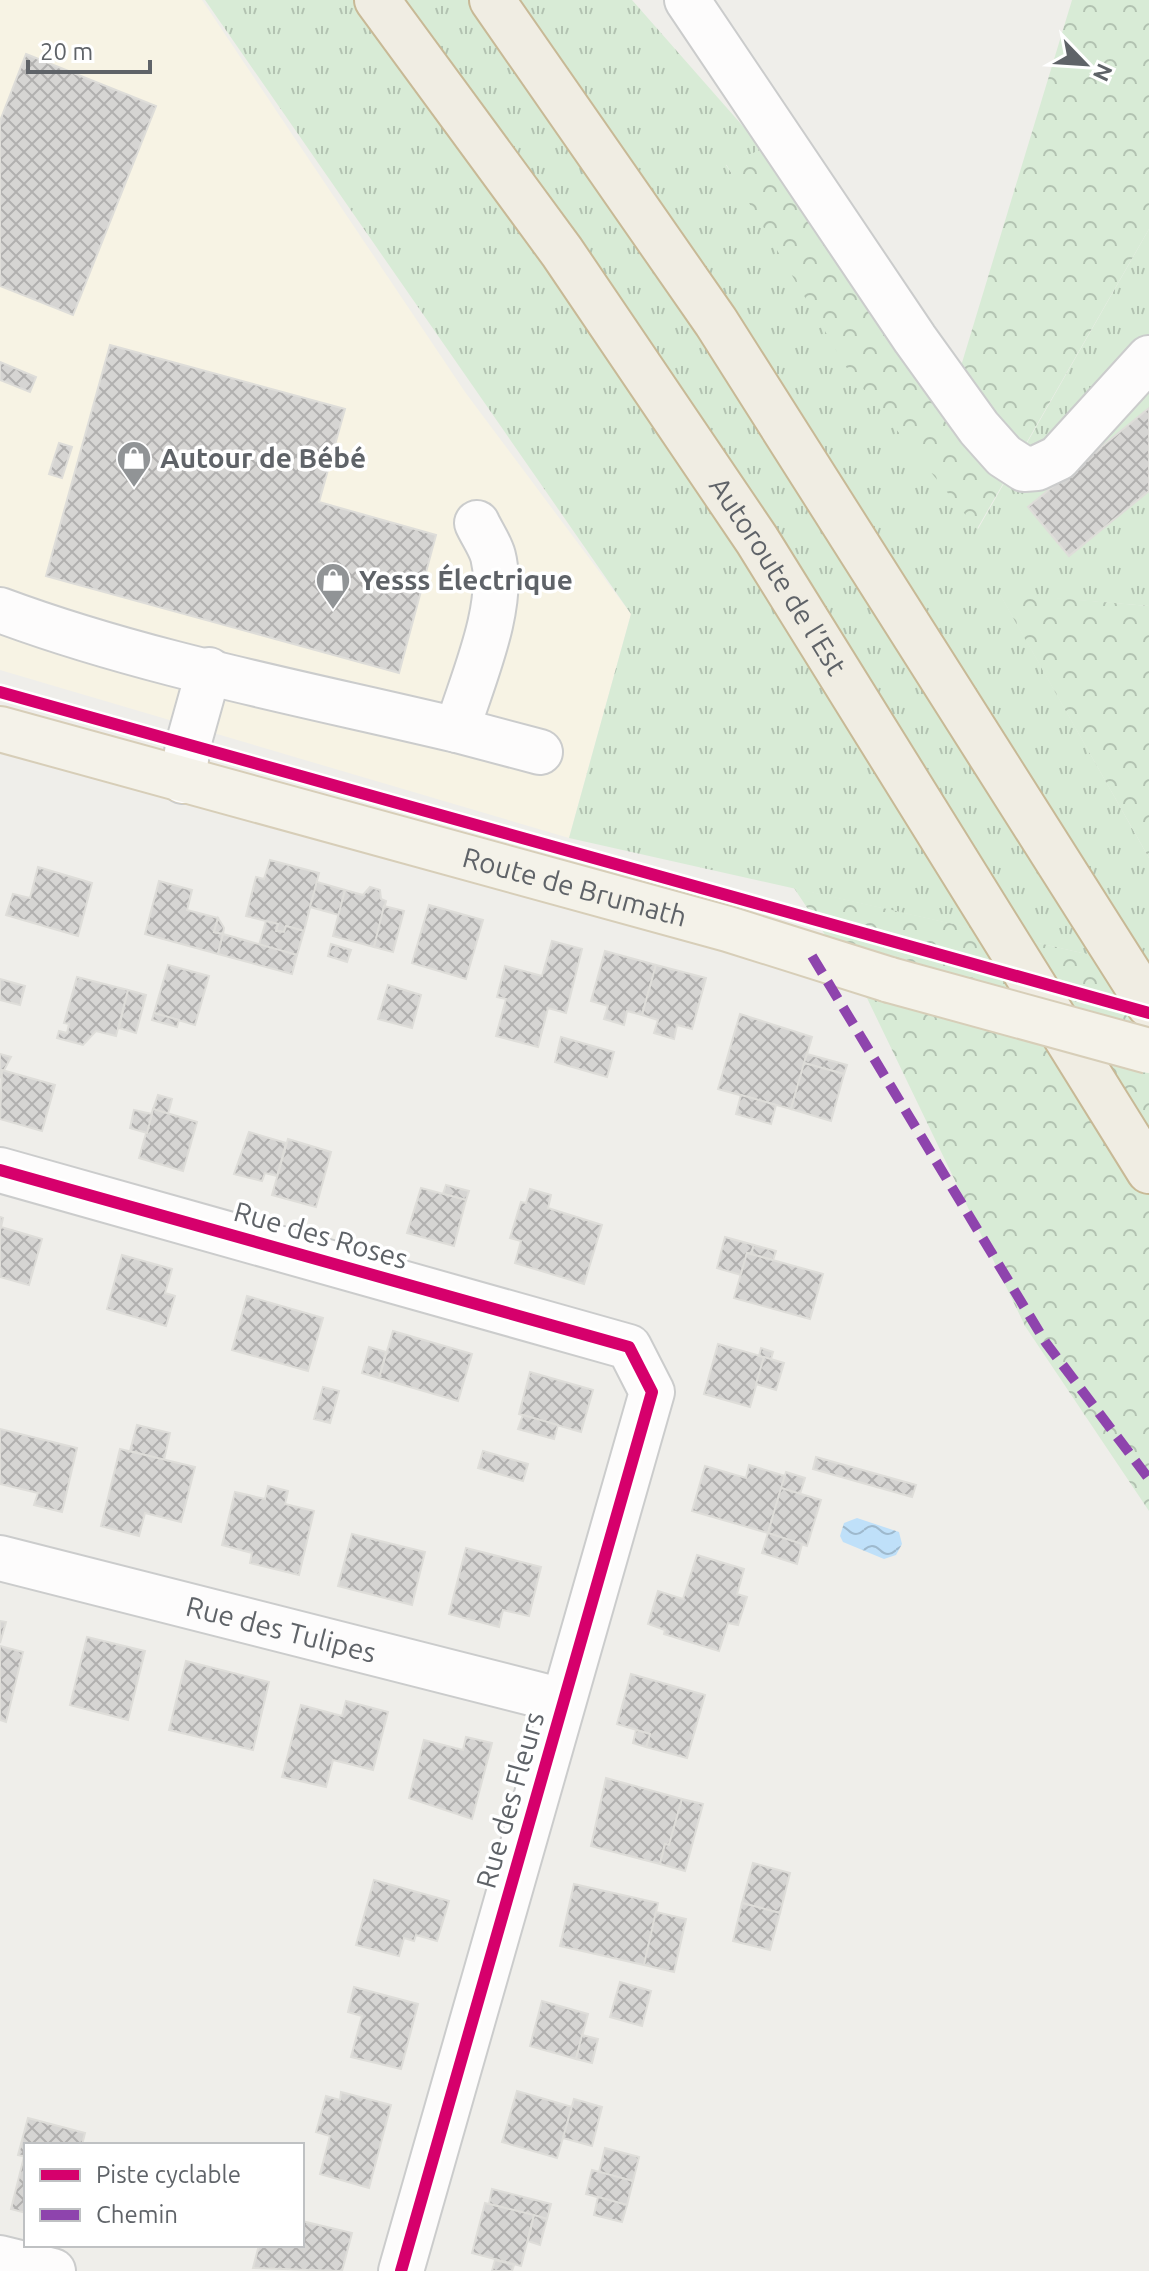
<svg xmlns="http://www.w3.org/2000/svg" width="1149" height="2271" font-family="Ubuntu,sans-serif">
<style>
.commercial{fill:#f7f3e4}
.grass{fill:url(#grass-tufts)}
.forest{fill:url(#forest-crowns)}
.water{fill:url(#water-waves)}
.building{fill:url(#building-cross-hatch);stroke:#deddd9;stroke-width:2}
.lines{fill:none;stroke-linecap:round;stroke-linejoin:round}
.minor-casing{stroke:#cbcccc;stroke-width:48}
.major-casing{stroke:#d7ceb8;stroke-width:48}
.highway-casing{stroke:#c8b996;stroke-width:48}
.minor{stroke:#fdfcfc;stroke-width:44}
.major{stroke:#f4f2e9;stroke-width:44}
.highway{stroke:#f0ede3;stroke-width:44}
.major-bridge-casing{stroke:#d7ceb8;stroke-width:48;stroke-linecap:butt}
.major-bridge{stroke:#f4f2e9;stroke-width:44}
.quiet{stroke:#8e44ad;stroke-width:10;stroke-dasharray:20 10;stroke-linecap:butt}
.cycleway-casing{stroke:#fff;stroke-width:17}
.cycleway{stroke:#d6006c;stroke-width:12}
.labels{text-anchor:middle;stroke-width:7;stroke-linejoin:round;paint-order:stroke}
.poi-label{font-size:28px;font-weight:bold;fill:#5f6368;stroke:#fff;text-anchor:start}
.street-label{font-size:28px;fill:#5f6368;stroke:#fff}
</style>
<defs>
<pattern id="grass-tufts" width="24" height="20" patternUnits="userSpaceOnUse" patternTransform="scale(2)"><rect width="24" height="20" fill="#d8ebd6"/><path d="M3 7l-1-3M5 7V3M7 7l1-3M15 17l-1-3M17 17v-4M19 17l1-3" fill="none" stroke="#b2c2b1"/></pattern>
<pattern id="forest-crowns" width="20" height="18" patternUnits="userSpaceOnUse" patternTransform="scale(2)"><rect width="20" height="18" fill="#d8ebd6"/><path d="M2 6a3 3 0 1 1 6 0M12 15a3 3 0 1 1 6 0" fill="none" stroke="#b2c2b1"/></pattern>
<pattern id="water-waves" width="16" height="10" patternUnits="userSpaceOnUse" patternTransform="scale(2)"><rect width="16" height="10" fill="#bfe0f9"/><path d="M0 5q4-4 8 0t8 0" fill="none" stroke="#9eb9cd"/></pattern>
<pattern id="building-cross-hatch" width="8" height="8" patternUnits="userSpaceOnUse" patternTransform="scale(2)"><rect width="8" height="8" fill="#d6d5d3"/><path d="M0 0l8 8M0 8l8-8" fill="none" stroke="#b1b0af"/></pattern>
</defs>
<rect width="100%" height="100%" fill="#efeeea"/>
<path class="commercial" d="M0,0H202L465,392L631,614L569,838L0,670Z"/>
<path class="grass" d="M205,0H632L763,149L726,165L978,529L1149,229V606L1000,594L1149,858V968L569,838L631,614Z"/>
<g class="forest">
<path d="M1072,0H1149V229L977,529L848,370L726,164L763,149L951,399Z"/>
<path d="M999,593L1149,606V858Z"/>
<path d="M794,888L1149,968V1511L1025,1326L867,998Z"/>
</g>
<path class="water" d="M857,1518L899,1532L902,1544L896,1555L884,1559L843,1542L840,1536L844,1523Z"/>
<g class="building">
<path d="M26,54L156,106L73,315L0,286V121Z"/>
<path d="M110,345L345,409L319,502L436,535L399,673L46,576Z"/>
<path d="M0,362L36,377L30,392L0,380Z"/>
<path d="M1149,408V491L1069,556L1028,507Z"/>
<path d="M59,443L72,447L62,478L49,474Z"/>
<path d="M270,860L319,873L304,931L286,926L284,932L276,931L278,924L246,916L256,877L264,879Z"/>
<path d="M38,867L92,883L78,936L6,915L13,894L30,898Z"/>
<path d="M159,881L192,890L187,910L218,918L214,932L223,934L218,954L145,934Z"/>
<path d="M317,882L345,890L339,915L310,907Z"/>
<path d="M370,887L380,890L381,899L386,901L374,947L333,936L345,890L363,895Z"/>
<path d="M429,905L483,920L466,979L412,963Z"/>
<path d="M384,906L404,911L393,952L374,947Z"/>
<path d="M218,918L224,928L223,934L214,932Z"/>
<path d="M266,921L278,924L276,931L284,932L286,926L304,931L297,955L259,945Z"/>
<path d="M223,934L297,955L292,974L218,954Z"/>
<path d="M552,941L582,949L566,1013L548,1008L538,1047L496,1036L506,999L497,997L505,966L542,976Z"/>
<path d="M331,944L351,950L347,962L328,956Z"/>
<path d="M605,951L656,965L642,1015L627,1011L624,1025L604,1019L608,1006L591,1001Z"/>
<path d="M168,965L209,976L195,1025L154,1013Z"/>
<path d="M656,965L706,978L692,1029L677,1025L674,1039L654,1033L658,1020L642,1015Z"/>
<path d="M77,977L128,990L116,1036L96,1031L83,1045L57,1038L59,1031L67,1033L69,1024L64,1023Z"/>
<path d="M0,979L25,986L20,1005L0,1000Z"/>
<path d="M388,985L421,995L412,1028L378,1019Z"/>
<path d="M128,990L146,995L136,1033L119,1028Z"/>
<path d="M154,1013L179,1020L177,1027L152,1020Z"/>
<path d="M740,1014L812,1037L791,1109L718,1089Z"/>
<path d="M561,1037L614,1052L607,1077L555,1062Z"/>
<path d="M0,1054L11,1057L0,1078Z"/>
<path d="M807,1054L847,1065L844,1074L804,1063Z"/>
<path d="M804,1063L844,1074L831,1121L791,1109Z"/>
<path d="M2,1070L55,1085L42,1131L0,1119Z"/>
<path d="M158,1095L172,1099L168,1114L153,1109Z"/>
<path d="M741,1095L776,1105L771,1124L736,1114Z"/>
<path d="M153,1109L197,1122L183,1171L139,1158Z"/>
<path d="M134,1110L152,1114L147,1133L130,1128Z"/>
<path d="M249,1132L286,1143L277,1176L265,1173L262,1181L234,1174Z"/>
<path d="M288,1139L331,1152L316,1207L272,1195Z"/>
<path d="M446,1185L469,1191L466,1200L443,1194Z"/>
<path d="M421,1188L466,1200L454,1246L407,1233Z"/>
<path d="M530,1189L551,1195L548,1208L602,1225L584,1284L515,1263L521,1241L510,1238L521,1202L526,1203Z"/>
<path d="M0,1217L3,1218L1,1227L42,1239L29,1285L0,1277Z"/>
<path d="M725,1237L754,1245L751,1254L747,1253L741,1275L717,1268Z"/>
<path d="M754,1245L776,1251L773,1260L751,1254Z"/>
<path d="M747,1253L823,1274L810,1319L734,1298Z"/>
<path d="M122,1255L172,1269L165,1293L175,1296L166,1326L107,1309Z"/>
<path d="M247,1296L323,1318L308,1371L232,1350Z"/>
<path d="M393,1331L472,1354L458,1401L379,1378Z"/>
<path d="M718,1344L764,1357L750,1407L704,1394Z"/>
<path d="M369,1347L386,1352L379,1378L362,1373Z"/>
<path d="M761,1348L773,1352L771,1359L759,1356Z"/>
<path d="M764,1357L784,1363L776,1390L756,1384Z"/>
<path d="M530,1372L593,1390L581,1432L519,1414Z"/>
<path d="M323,1387L339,1391L330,1423L314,1419Z"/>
<path d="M523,1415L558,1425L554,1439L518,1429Z"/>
<path d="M137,1425L170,1433L164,1460L130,1451Z"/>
<path d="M0,1429L77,1448L62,1512L34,1505L38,1493L0,1484Z"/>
<path d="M120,1449L195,1467L181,1522L145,1513L139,1536L101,1526Z"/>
<path d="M483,1451L528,1464L523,1481L478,1468Z"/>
<path d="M816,1457L916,1485L912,1497L813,1469Z"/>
<path d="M749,1465L785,1476L768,1533L692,1511L705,1466L746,1478Z"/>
<path d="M786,1472L805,1478L800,1494L781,1488Z"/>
<path d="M268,1486L288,1491L285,1504L314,1511L299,1575L250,1563L252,1553L222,1545L235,1492L265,1499Z"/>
<path d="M781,1488L821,1500L807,1546L768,1533Z"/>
<path d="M768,1533L802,1544L797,1564L762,1553Z"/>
<path d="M352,1534L425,1552L412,1605L338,1586Z"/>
<path d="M466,1548L541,1567L529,1616L503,1610L499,1627L449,1614Z"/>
<path d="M697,1555L744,1569L737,1594L747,1597L738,1625L728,1623L719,1651L664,1634L665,1630L648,1624L658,1591L683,1599Z"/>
<path d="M0,1621L6,1622L0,1643Z"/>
<path d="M87,1637L145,1651L128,1720L70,1705Z"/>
<path d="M0,1646L23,1652L6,1722L0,1720Z"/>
<path d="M186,1661L269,1682L253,1750L169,1730Z"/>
<path d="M631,1674L705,1695L687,1758L646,1747L650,1734L617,1724Z"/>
<path d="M346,1701L388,1712L373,1770L333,1760L326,1787L282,1777L301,1705L342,1716Z"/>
<path d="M636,1730L650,1734L646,1747L633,1743Z"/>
<path d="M466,1737L492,1743L472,1819L409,1798L424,1740L463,1750Z"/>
<path d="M606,1778L682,1799L669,1845L665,1844L660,1864L591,1846Z"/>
<path d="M682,1799L703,1804L685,1871L660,1864L665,1844L669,1845Z"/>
<path d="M753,1863L790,1873L780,1913L742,1903Z"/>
<path d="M374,1880L449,1901L437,1941L416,1935L414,1941L404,1938L399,1956L356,1945Z"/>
<path d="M574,1884L658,1903L644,1965L560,1946Z"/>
<path d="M742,1903L780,1913L770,1950L733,1941Z"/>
<path d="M656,1912L686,1919L674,1972L644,1965Z"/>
<path d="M620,1982L651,1991L642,2026L610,2017Z"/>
<path d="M354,1987L418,2004L401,2069L351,2057L362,2016L348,2012Z"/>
<path d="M542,2001L588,2014L576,2059L530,2046Z"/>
<path d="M582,2035L598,2039L592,2063L576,2059Z"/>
<path d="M517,2091L572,2107L557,2158L502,2142Z"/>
<path d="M341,2092L391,2105L369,2188L320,2174L330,2136L316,2132L326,2096L340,2100Z"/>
<path d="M574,2099L602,2107L592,2146L563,2138Z"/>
<path d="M28,2118L85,2133L82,2145H26V2157L18,2155Z"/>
<path d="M605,2148L639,2157L633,2181L599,2172Z"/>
<path d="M24,2157H26V2213L11,2209Z"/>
<path d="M592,2170L633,2181L627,2205L586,2194Z"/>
<path d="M492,2189L551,2204L547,2219L489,2204Z"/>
<path d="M598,2197L627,2205L622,2222L594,2215Z"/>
<path d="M485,2203L534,2215L521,2266L472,2253Z"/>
<path d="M534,2215L547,2219L540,2245L528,2241Z"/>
<path d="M302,2221L352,2233L342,2271L253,2268L259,2245H302Z"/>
<path d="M495,2260L514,2265L512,2271H492Z"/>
</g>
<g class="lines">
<g class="minor-casing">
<g id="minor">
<path d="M687,0L915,339L979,428L1004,456L1024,469L1037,468L1058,458L1149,358"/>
<path d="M0,610C145,664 306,694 457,730C471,683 506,606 493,556C490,545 482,534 477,523"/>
<path d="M457,730L540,752"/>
<path d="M183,781L188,745L209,670"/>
<path d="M0,1170L629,1347L652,1392L401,2271"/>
<path id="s1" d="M0,1558L563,1701"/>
<path d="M0,2258L53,2271"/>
</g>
</g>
<g class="major-casing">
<g id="major">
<path id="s2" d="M0,729L728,929L890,980"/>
</g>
</g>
<g class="highway-casing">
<g id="highway">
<path id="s3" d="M377,0L562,252L757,540L1149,1171"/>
<path d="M492,0L716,322L1149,1005"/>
</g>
</g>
<use href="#minor" class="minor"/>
<use href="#major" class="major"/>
<use href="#highway" class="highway"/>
<g class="major-bridge-casing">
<path id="major-bridge" d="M890,980L1149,1051"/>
</g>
<use href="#major-bridge" class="major-bridge"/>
<path class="quiet" d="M812,956L1046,1343L1149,1479"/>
<g class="cycleway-casing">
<g id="cycleway">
<path d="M0,692L1149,1013"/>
<path d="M0,1170L629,1347L652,1392L401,2271"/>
</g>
</g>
<use href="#cycleway" class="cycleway"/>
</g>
<defs>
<g id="shop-pin" transform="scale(1.8)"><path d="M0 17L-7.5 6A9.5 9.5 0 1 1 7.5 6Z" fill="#919496" stroke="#fff"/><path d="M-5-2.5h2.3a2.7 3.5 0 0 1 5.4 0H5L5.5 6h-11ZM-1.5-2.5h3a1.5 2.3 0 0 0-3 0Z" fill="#fff"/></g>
</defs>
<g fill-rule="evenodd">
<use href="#shop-pin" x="134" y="458"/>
<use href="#shop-pin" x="333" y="580"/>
</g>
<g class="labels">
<g class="poi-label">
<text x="160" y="468">Autour de Bébé</text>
<text x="359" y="590">Yesss Électrique</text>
</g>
<g class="street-label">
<text dy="10" stroke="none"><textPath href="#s3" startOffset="702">Autoroute de l’Est</textPath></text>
<text dy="10" stroke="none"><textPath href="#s2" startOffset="596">Route de Brumath</textPath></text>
<text transform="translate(321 1235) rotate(16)" y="10">Rue des Roses</text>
<text dy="10" stroke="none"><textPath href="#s1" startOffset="290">Rue des Tulipes</textPath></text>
<text transform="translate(510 1800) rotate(-74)" y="10">Rue des Fleurs</text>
</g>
</g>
<rect x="24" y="2143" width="280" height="104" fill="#ffffff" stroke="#bfc1c3" stroke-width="2"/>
<rect x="40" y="2169" width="40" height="12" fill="#d6006c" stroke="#bfc1c3" stroke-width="2"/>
<text x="96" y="2183" font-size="24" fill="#5f6368">Piste cyclable</text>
<rect x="40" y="2209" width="40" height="12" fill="#8e44ad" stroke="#bfc1c3" stroke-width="2"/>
<text x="96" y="2223" font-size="24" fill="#5f6368">Chemin</text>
<g transform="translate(1085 64) rotate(115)" stroke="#ffffff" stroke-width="6" paint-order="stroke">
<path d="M0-6L14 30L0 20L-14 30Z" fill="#5f6368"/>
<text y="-12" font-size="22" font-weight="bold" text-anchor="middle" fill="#5f6368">N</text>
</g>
<path d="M28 60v12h122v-12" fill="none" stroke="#5f6368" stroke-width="4"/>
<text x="40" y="60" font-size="24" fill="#5f6368" stroke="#ffffff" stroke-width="6" paint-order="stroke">20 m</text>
</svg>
